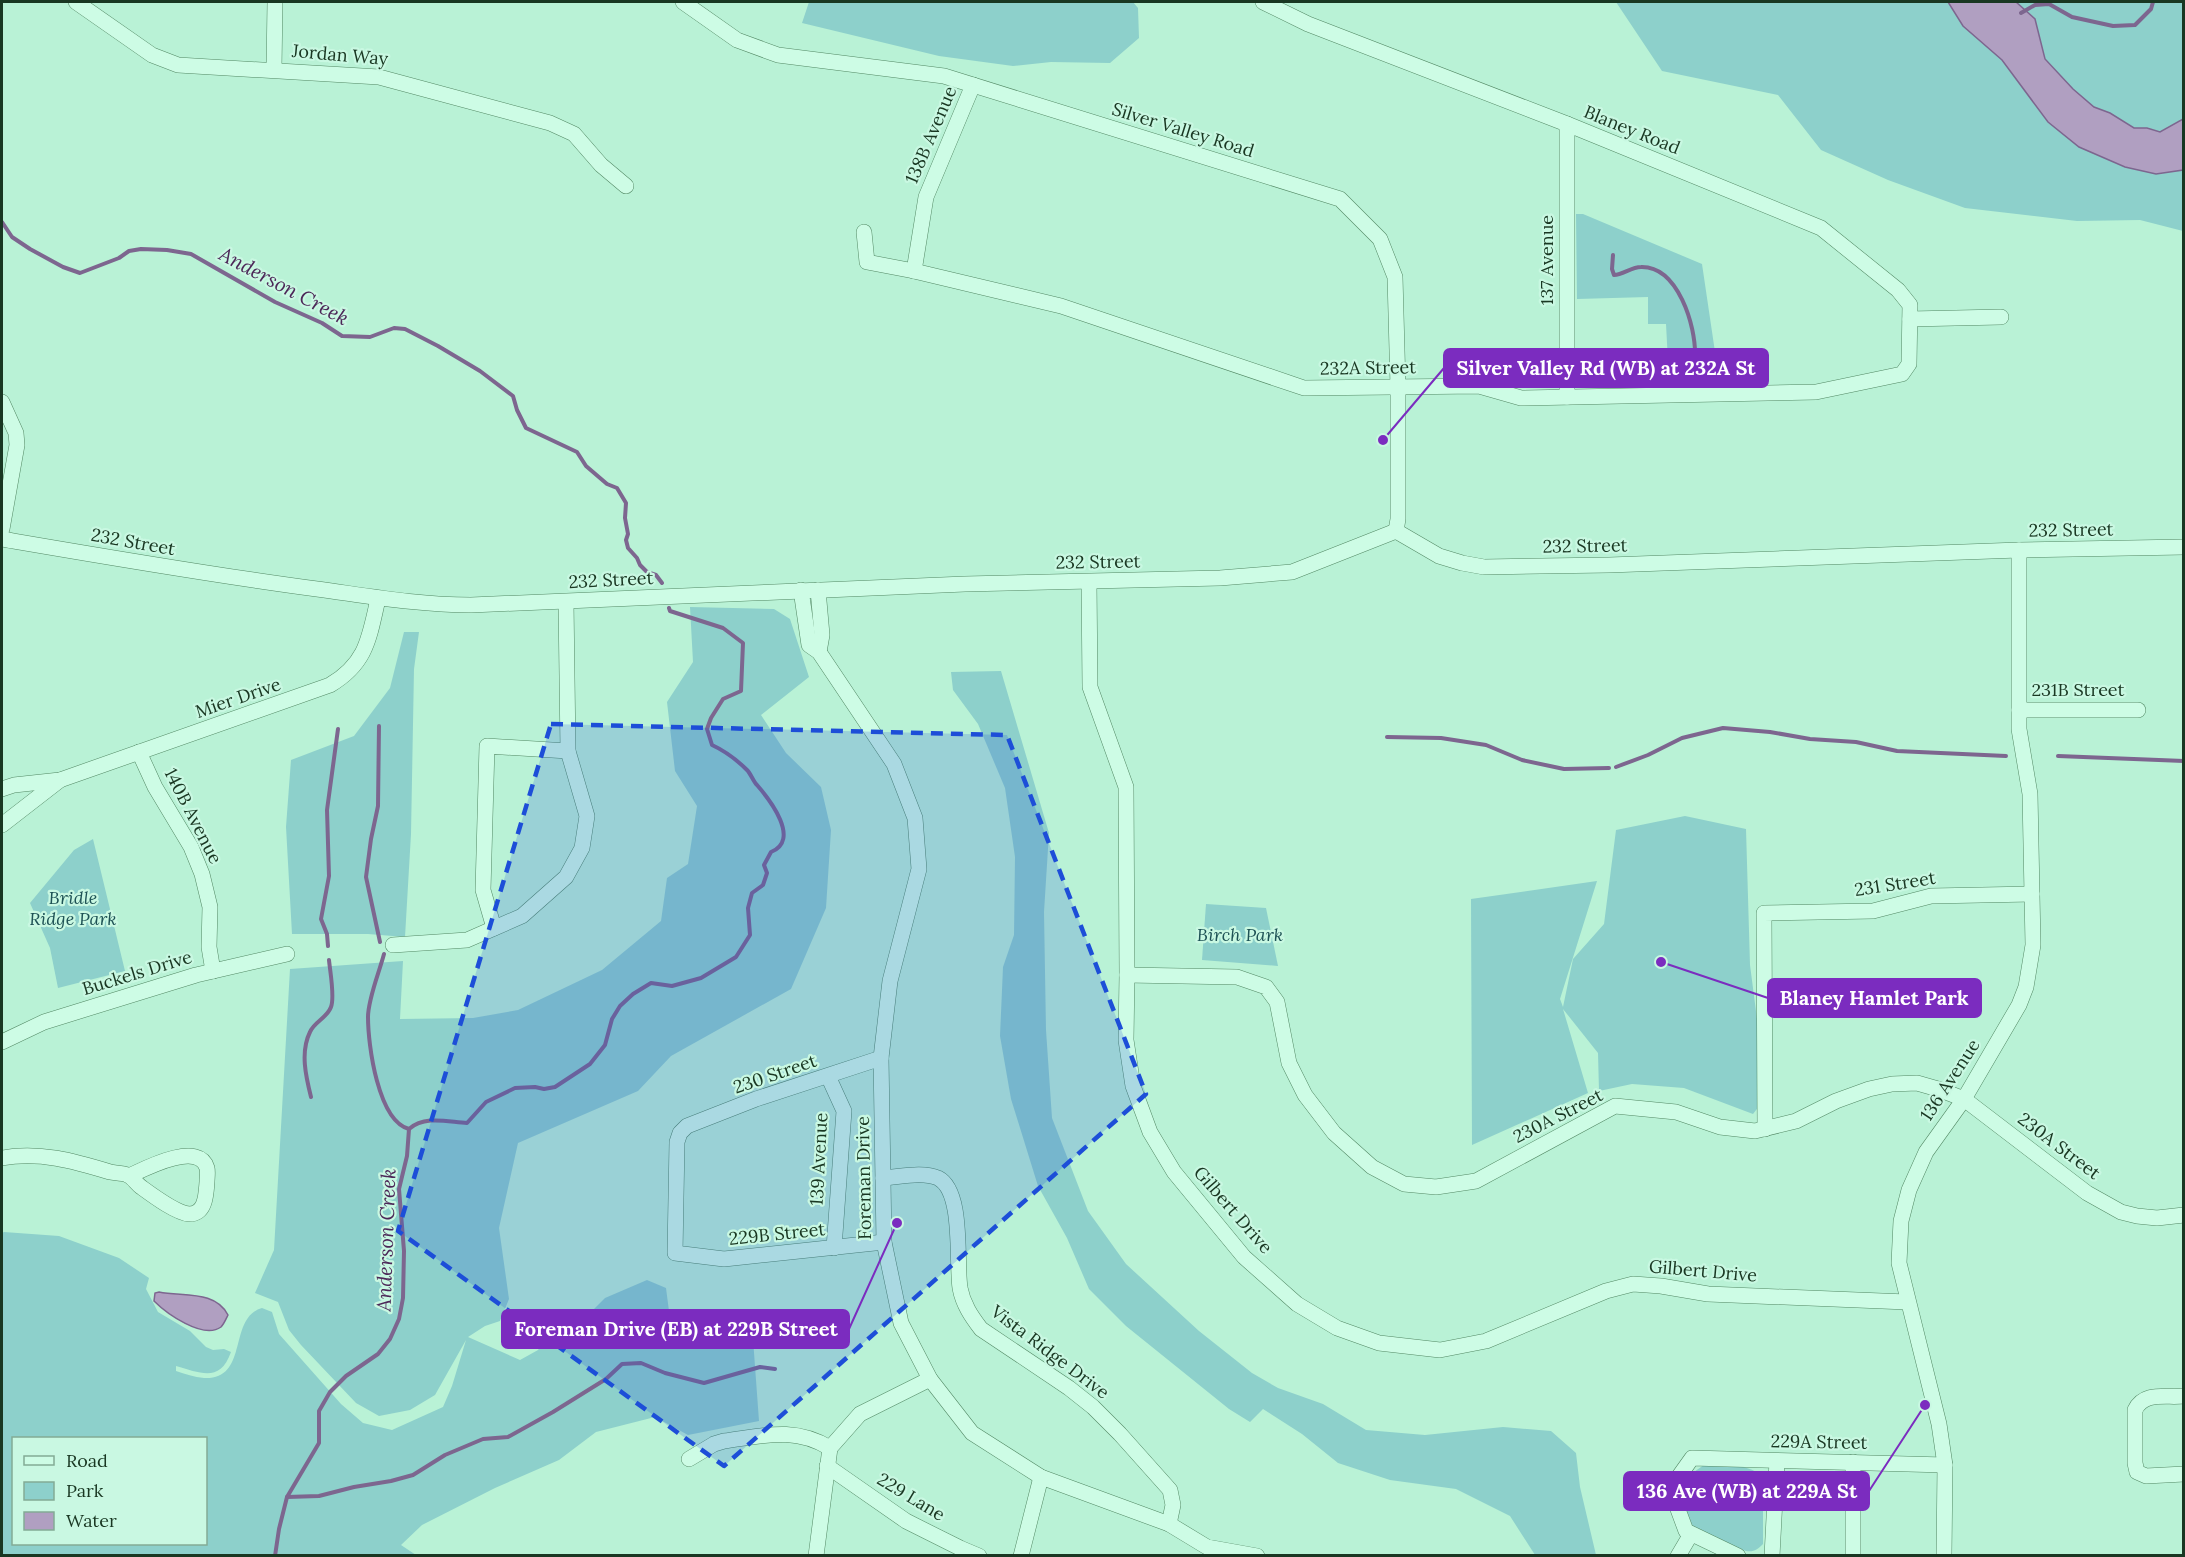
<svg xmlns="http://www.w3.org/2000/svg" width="2185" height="1557" font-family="Lora,serif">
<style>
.green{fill:#8dd0cb;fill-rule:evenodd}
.water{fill:#b09fc1;stroke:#7d668f;stroke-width:1.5}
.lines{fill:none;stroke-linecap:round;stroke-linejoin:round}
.stream{stroke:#7d668f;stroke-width:4}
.minor-casing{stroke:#538965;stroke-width:16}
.minor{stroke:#cdfce5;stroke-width:15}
.marked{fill:#1d4ed8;fill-opacity:0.2;stroke:#1d4ed8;stroke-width:4.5;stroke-dasharray:12 8;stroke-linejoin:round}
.labels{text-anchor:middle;stroke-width:4.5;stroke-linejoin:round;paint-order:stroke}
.street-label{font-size:18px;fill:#193722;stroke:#c9f8e2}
.park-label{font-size:18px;font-style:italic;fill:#1e5255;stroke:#c9f8e2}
.water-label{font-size:20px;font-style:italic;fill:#4c2758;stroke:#c9f8e2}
.leader{fill:none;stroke:#7b2cbf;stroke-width:2}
.callout-dot{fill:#7b2cbf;stroke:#c9f8e2;stroke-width:2}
.callout{fill:#7b2cbf;stroke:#7b2cbf;stroke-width:2}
.callout-label{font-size:20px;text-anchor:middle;font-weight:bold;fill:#fff}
</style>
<rect width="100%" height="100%" fill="#b9f2d6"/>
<g class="green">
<path d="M809,2H1133L1138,8L1139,38L1110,63L1051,62L1013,66L939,56L802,23Z"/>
<path d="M1616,2H1948L1963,26L2002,60L2048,122L2156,174L2183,170V231L2140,220L2077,221L1965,208L1888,180L1821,150L1778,95L1662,71Z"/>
<path d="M2016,2H2183V119L2160,132L2147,128H2134L2110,113L2094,107L2073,89L2045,59L2035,19Z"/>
<path d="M1576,214H1583L1702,264L1719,379L1669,380L1666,324H1648V297L1577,299Z"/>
<path d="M690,607L774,609L790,619L809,677L761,715L786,753L821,787L831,830L826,908L791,989L671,1056L638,1091L518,1143L499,1228L509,1299L500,1321L485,1326L468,1337L520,1360L538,1350L545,1340L582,1321L605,1298L647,1280L666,1288L672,1334L753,1339L759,1421L688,1435L655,1417L596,1432L559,1460L495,1488L422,1525L401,1545L416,1555H2V1233L4,1232L59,1236L119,1258L149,1278L146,1289L158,1312L190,1331L206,1347L213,1350L224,1349L231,1352C220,1383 201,1373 176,1366V1371C185,1374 194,1377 204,1378C250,1380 227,1318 262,1308L272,1312L279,1334L341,1404L363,1423L392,1430L443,1407L452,1386L466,1340L435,1395L410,1410L379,1416L356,1403L301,1345L289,1330L278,1302L255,1293L274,1250L290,969L403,961L400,1019L473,1018L518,1010L602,970L661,921L667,878L688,864L697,806L675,771L667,702L693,662ZM14,1438H206V1544H14Z"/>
<path d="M404,632H419L414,669L411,834L405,937L368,934H292L286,827L291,760L354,736L390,688Z"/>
<path d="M1001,671L1049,833L1044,912L1046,1030L1052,1118L1088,1211L1126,1264L1199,1331L1252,1373L1278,1388L1323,1404L1366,1430L1425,1435L1503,1427L1551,1431L1576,1453L1580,1487L1596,1555H1535L1510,1516L1456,1489L1390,1480L1338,1463L1302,1434L1263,1409L1250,1422L1229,1409L1126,1326L1089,1289L1067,1238L1038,1186L1011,1099L1000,1036L1003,967L1014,935L1015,857L1005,788L978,724L953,690L951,672Z"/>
<path d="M1685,816L1746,829L1750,965L1767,1096L1753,1114L1684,1088L1632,1084L1599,1091L1598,1053L1563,1009L1588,1093L1472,1145L1471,899L1597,881L1560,999L1563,1007L1573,959L1604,924L1616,830Z"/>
<path d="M93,839L125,971L58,988L50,948L30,903L74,850Z"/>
<path d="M1206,904L1266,908L1278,966L1202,960Z"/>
<path d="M1704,1465C1721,1466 1753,1462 1763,1479V1544C1757,1550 1754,1552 1746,1551C1730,1544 1694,1535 1688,1519C1685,1512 1687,1503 1686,1495C1686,1477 1689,1475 1704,1465Z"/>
</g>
<g class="water">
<path d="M1948,2H2016L2035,19L2045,59L2073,89L2094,107L2110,113L2134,128H2147L2160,132L2183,119V170L2156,174L2125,167L2079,147L2048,122L2002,60L1963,26Z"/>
<path d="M159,1292C183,1297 215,1290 228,1315C226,1319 224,1324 221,1327C203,1340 166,1313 154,1301L155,1293Z"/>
</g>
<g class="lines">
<g class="stream">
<path d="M2021,13L2035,5L2049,4L2072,17L2113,26L2135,25L2151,9L2153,2"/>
<path d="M2,222L12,237L30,249L63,267L80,273L119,258L129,251L141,249L167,250L191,254L275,302L322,323L342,336L370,337L394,328L405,329L438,346L480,371L513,396L517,410L526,428L577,452L586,466L607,484L617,488L626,503L625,518L628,534L626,540L628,548L637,558L640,565L647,572L656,575L662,583"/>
<path d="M1613,255L1612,269L1614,275C1623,275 1631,267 1641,267C1678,266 1696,326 1695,356"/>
<path d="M379,726L378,806L371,839L366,877L380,942"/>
<path d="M1387,737L1441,738L1486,745L1522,760L1564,769L1609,768"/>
<path d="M2058,756L2184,761"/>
<path d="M1616,767L1648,755L1682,738L1723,728L1770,732L1810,739L1856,742L1897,751L2006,756"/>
<path d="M328,946L327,934L321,919L329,876L327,810L338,729"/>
<path d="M384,954C379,973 368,999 368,1017C368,1045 378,1121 409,1129"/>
<path d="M311,1097C306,1077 300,1052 310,1032C314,1022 327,1018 331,1007C335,997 330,971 329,960"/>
<path d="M287,1497L319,1496L354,1487L391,1481L413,1475L445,1455L483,1439L508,1437L553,1412L606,1379L622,1364L641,1363L665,1373L704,1383L760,1367L775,1369"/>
<path d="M275,1556L279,1529L287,1497L319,1443V1411L330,1392L346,1376L378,1354L390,1339L399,1319L403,1298L404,1251L399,1189L407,1156L409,1129C425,1115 448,1122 467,1123L486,1102L515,1088L535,1087L544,1089L555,1087L590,1064L605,1045L612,1019L620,1006L633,994L651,983L672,986L701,978L736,957L750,935L748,908L752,893L763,885L767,873L764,865L771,852C801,840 770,800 757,785C753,781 751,774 747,770C737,760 725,751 712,745L707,729L711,718L723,699L741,691L743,643L723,628L670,611L669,608"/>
</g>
<g class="minor-casing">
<g id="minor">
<path d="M76,2L152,55L178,65L379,77L550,123L574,134L601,165L626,186"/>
<path d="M683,2L737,40L778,55L944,76L1340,199L1380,239L1395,277L1398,387V519L1396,531"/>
<path d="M274,69L275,2"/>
<path d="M864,232L867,262L914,271L1061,306L1304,388L1479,386L1521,398L1816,392L1902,374L1909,364L1910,305L1898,290L1821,228L1567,124L1308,24L1263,2"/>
<path d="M914,271L926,197L973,85"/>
<path d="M1910,319L2001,317"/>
<path d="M1567,397V124"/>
<path d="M2,402L16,433L17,445L2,529"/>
<path d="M1396,531L1439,556L1462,563L1484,567L1609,565L2019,550L2184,547"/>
<path d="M2,539C107,557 211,575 317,589C369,596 419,605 471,605L965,584L1220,578L1292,572L1396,531"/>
<path d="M1089,582L1090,687L1126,787L1127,975L1126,1040L1133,1086L1150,1132L1174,1172L1244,1257L1297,1304L1337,1328L1379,1343L1440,1350L1486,1341L1606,1291L1633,1284L1661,1286L1708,1294L1907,1302"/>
<path d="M801,590L809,645L819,652L894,764L915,818L919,869L890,981L881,1058L884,1242L901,1323L930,1379L972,1433L1041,1477L1169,1524L1207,1547L1257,1556"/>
<path d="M818,590L822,635L819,652"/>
<path d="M2019,710H2138"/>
<path d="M139,752L155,787L191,847L202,874L210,907L209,947L213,971"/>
<path d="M2,789L14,785L60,780L330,685C367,663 369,638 378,599"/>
<path d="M2,825L60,780"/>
<path d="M494,928L483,890L487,746L568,751"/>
<path d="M393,945L467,940L522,916L566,877L582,848L587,816L568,751L566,602"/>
<path d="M1127,975L1237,977L1266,987L1277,1002L1289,1063L1305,1095L1334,1133L1372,1167L1404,1184L1436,1187L1476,1181L1615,1106L1676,1112L1720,1127L1755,1131L1796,1121L1836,1101L1869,1089L1892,1084L1917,1083L1938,1089L1964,1099L2087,1193L2121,1212L2137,1216L2157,1218L2184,1215"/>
<path d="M2,1042L44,1022L196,975L287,954"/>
<path d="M881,1058L756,1099L687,1126L680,1133L677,1142L675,1253L724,1259L884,1242"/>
<path d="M828,1076L844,1111L834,1248"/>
<path d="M1765,1129L1764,913L1873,911L1931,896L2032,894"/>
<path d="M2,1158C39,1151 74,1161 110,1172C115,1173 122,1173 128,1175C133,1178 137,1184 141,1187C152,1195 176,1213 189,1214C206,1214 206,1194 207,1182C207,1178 208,1172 207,1168C199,1140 144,1169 129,1176"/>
<path d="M883,1178C900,1177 922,1171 938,1178C964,1191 956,1261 960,1288C963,1304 971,1316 981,1329L1069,1388L1093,1407L1120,1434L1170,1490L1173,1505L1169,1524"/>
<path d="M2184,1396C2166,1398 2144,1391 2135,1410V1463L2137,1472L2146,1476L2184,1474"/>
<path d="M689,1459L714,1444L724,1441C763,1436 794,1426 830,1448"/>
<path d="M1853,1462V1556"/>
<path d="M827,1466L906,1521L960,1548L979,1556"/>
<path d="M816,1556L830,1448L860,1414L930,1379"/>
<path d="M1021,1556L1041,1477"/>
<path d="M1678,1556L1691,1534"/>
<path d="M1738,1556L1686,1531L1676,1504L1677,1479L1692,1458L1945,1465"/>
<path d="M1772,1556L1777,1461"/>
<path d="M1944,1556L1945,1465L1939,1424L1899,1263L1901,1221L1909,1190L1926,1152L1964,1099L2019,1005L2026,987L2033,945L2030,794L2019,729V550"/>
</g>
</g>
<use href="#minor" class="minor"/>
</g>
<path class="marked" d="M551,724L1007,735L1146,1094L724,1466L398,1231Z"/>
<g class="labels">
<g class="street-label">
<text transform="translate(340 55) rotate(5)" y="6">Jordan Way</text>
<text transform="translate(1183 130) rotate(17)" y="6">Silver Valley Road</text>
<text transform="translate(1632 130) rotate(22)" y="6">Blaney Road</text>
<text transform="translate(931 135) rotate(-67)" y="6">138B Avenue</text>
<text transform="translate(1547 260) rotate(-90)" y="6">137 Avenue</text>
<text transform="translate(1368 368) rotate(-1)" y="6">232A Street</text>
<text transform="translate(2071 530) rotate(-1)" y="6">232 Street</text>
<text transform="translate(133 542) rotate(10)" y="6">232 Street</text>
<text transform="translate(1585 546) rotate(-1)" y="6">232 Street</text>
<text transform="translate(1098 562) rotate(-1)" y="6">232 Street</text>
<text transform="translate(611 580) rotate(-3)" y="6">232 Street</text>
<text x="2078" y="696">231B Street</text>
<text transform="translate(238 698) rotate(-19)" y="6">Mier Drive</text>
<text transform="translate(193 816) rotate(63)" y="6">140B Avenue</text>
<text transform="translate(1895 884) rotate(-9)" y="6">231 Street</text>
<text transform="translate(137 973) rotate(-17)" y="6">Buckels Drive</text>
<text transform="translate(775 1074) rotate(-19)" y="6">230 Street</text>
<text transform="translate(1950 1080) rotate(-57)" y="6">136 Avenue</text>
<text transform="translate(1558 1116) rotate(-27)" y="6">230A Street</text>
<text transform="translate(2059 1146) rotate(37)" y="6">230A Street</text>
<text transform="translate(819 1159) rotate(-87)" y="6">139 Avenue</text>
<text transform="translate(864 1178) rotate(-91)" y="6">Foreman Drive</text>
<text transform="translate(1233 1210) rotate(49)" y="6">Gilbert Drive</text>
<text transform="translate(777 1234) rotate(-6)" y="6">229B Street</text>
<text transform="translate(1703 1271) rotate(5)" y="6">Gilbert Drive</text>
<text transform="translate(1050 1352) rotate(37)" y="6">Vista Ridge Drive</text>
<text transform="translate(1819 1442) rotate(1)" y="6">229A Street</text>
<text transform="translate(911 1497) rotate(31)" y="6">229 Lane</text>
</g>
<g class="park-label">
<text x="73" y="904">Bridle<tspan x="73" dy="21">Ridge Park</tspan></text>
<text x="1240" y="941">Birch Park</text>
</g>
<g class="water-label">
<text transform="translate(284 286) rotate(28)" y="7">Anderson Creek</text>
<text transform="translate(386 1240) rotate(-88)" y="7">Anderson Creek</text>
</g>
</g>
<path class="leader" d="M1383 440L1444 368M1661 962L1768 998M897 1223L849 1329M1925 1405L1869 1491"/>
<g class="callout-dot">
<circle cx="1383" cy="440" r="6"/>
<circle cx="1661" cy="962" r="6"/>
<circle cx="897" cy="1223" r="6"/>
<circle cx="1925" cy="1405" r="6"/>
</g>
<g class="callout">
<rect x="1444" y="349" width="324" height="38" rx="6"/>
<rect x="1768" y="979" width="213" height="38" rx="6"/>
<rect x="502" y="1310" width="347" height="38" rx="6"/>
<rect x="1624" y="1472" width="245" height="38" rx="6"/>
</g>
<g class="callout-label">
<text x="1606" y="375">Silver Valley Rd (WB) at 232A St</text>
<text x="1874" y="1005">Blaney Hamlet Park</text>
<text x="676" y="1336">Foreman Drive (EB) at 229B Street</text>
<text x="1747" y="1498">136 Ave (WB) at 229A St</text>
</g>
<rect width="2185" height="1557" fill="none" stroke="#193722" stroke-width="6"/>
<rect x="12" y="1437" width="195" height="108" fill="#c9f8e2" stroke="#83ab95" stroke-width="1.5"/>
<rect x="24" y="1456" width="30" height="9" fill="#cdfce5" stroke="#83ab95" stroke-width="1.5"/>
<text x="66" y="1467" font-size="18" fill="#193722">Road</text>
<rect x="24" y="1482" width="30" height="18" fill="#8dd0cb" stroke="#83ab95" stroke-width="1.5"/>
<text x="66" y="1497" font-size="18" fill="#193722">Park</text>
<rect x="24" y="1512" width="30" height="18" fill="#b09fc1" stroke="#83ab95" stroke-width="1.5"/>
<text x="66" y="1527" font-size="18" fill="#193722">Water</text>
</svg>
